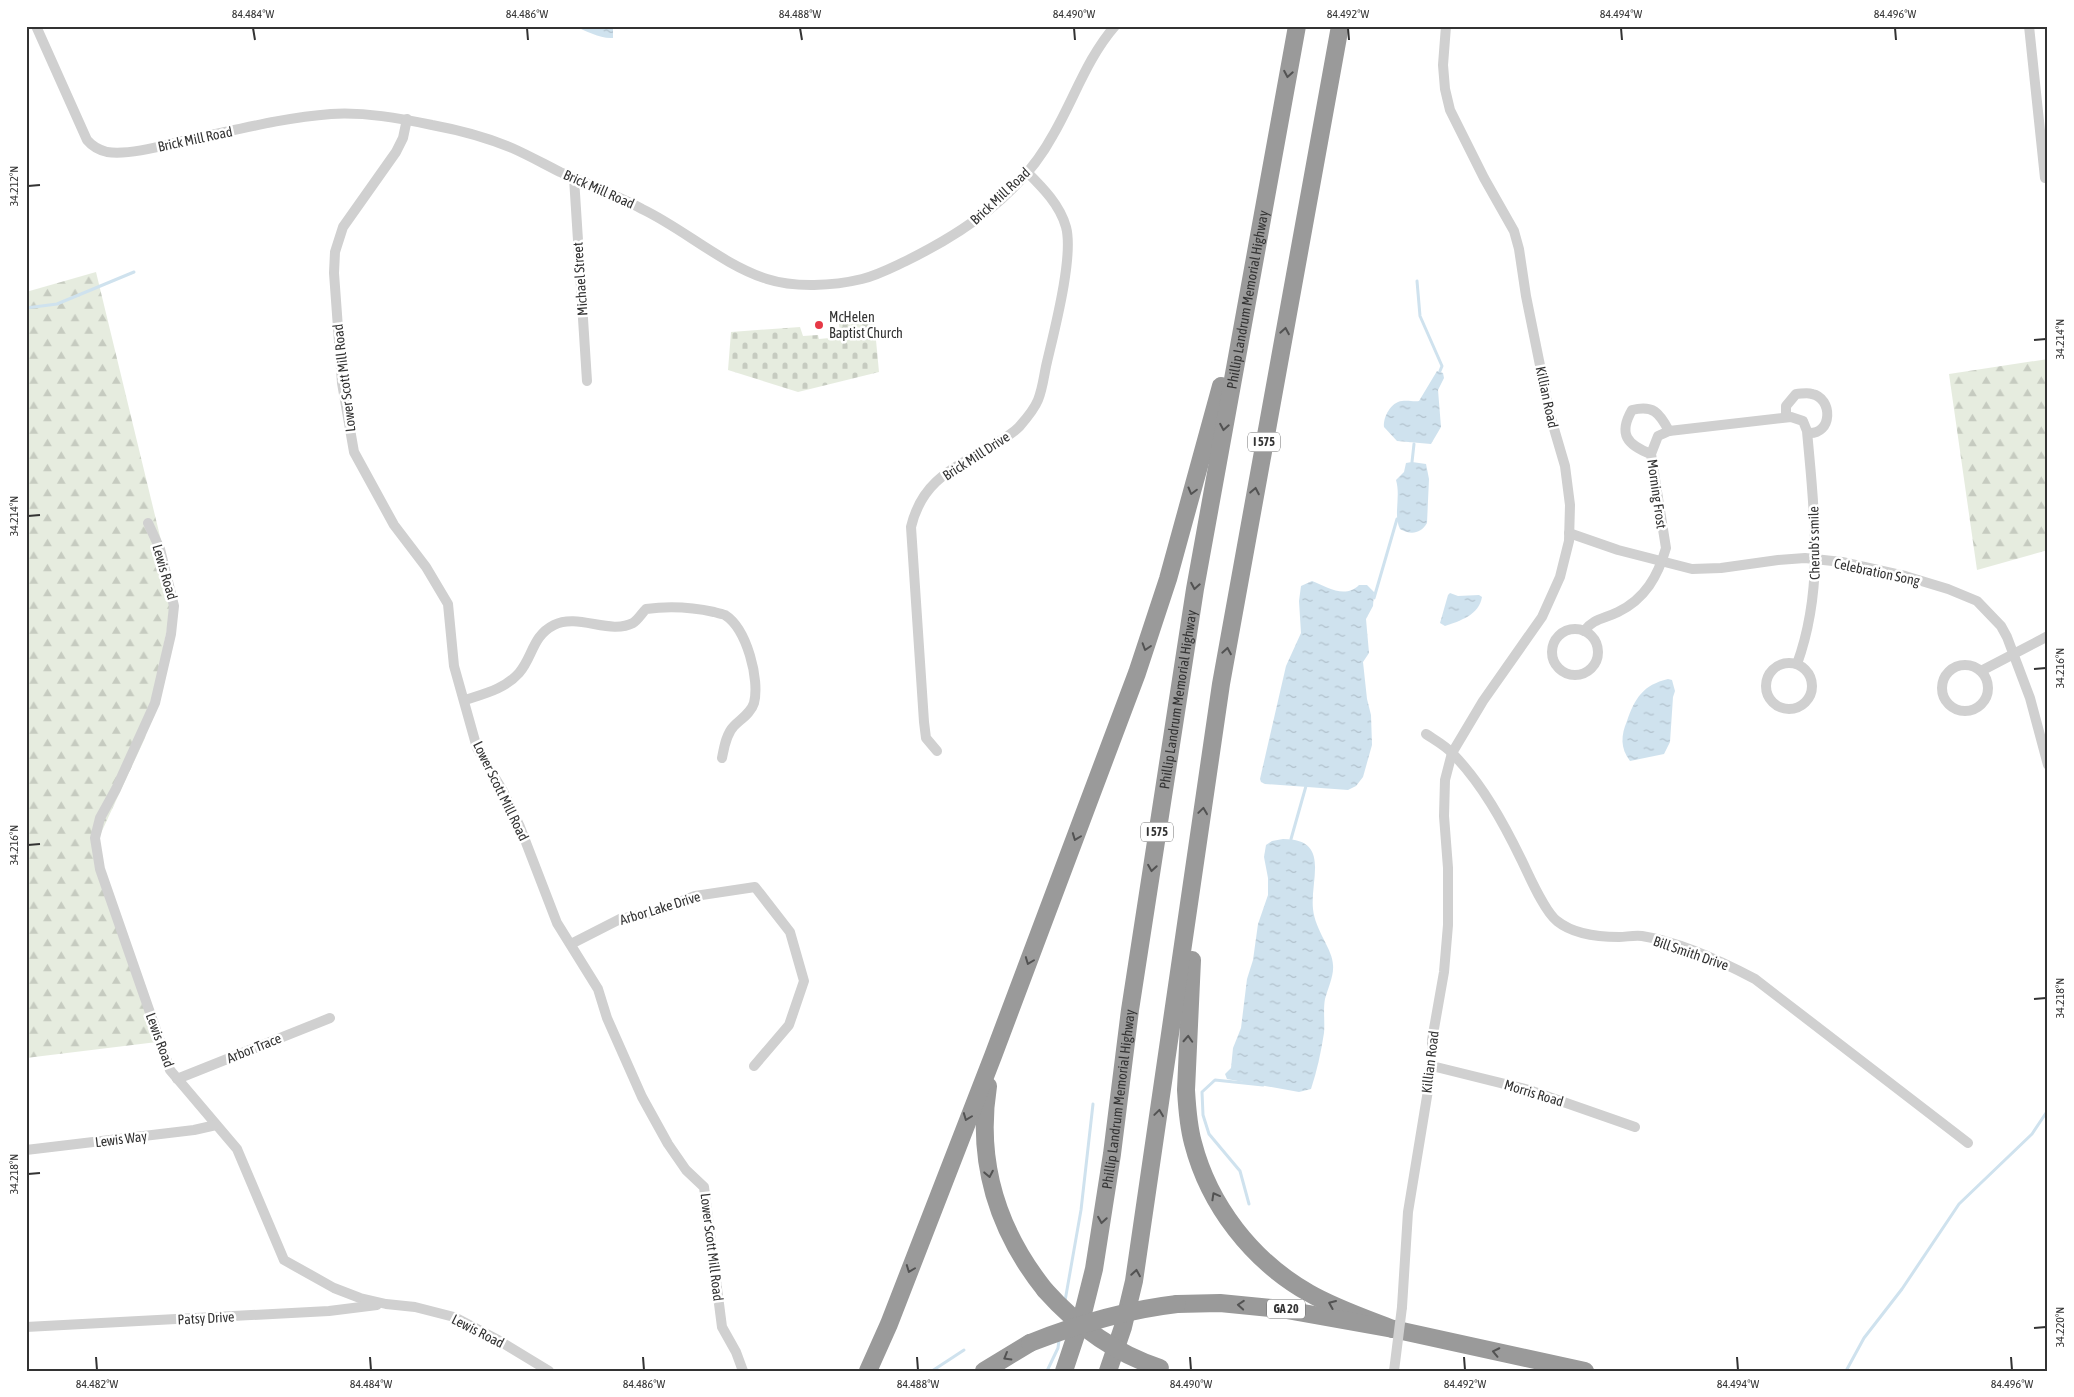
<svg xmlns="http://www.w3.org/2000/svg" width="2074" height="1397" font-family="'Asap Condensed',sans-serif">
<style>
.forest{fill:url(#forest-firs)}
.cemetery{fill:url(#cemetery-stones)}
.water{fill:url(#water-ripples)}
.lines{fill:none;stroke-linecap:round;stroke-linejoin:round}
.stream{stroke:#cfe2ee;stroke-width:3}
.street{stroke:#d0d0d0;stroke-width:10}
.highway{stroke:#9a9a9a;stroke-width:18}
.street-bridge{stroke:#d0d0d0;stroke-width:10}
.highway-bridge{stroke:#9a9a9a;stroke-width:18}
.oneway{stroke:#525252}
.ticks{fill:none;stroke:#333;stroke-width:2}
.poi-dot{fill:#e63946;stroke:#fff;stroke-width:2}
.labels{text-anchor:middle;stroke-width:5;stroke-linejoin:round;paint-order:stroke}
.shield{fill:#fff;stroke:#707070;stroke-width:1}
.shield-label{font-size:12px;font-weight:bold;fill:#333}
.street-label{font-size:14px;fill:#333;stroke:#fff}
.poi-label{font-size:14px;fill:#333;stroke:#fff;text-anchor:start}
.neatline{fill:none;stroke:#333;stroke-width:2}
.ticks-label{font-size:12px;text-anchor:middle;fill:#333}
</style>
<defs>
<pattern id="forest-firs" width="22" height="20" patternUnits="userSpaceOnUse" patternTransform="scale(1.25)"><rect width="22" height="20" fill="#e6ecdf"/><path d="M5 1l3.5 6h-7zM16 11l3.5 6h-7z" fill="#c6cbc0"/></pattern>
<pattern id="cemetery-stones" width="16" height="16" patternUnits="userSpaceOnUse" patternTransform="scale(1.25)"><rect width="16" height="16" fill="#e6ecdf"/><path d="M2 7V4a2 2 0 0 1 4 0v3zM10 15v-3a2 2 0 0 1 4 0v3z" fill="#c6cbc0"/></pattern>
<pattern id="water-ripples" width="26" height="14" patternUnits="userSpaceOnUse" patternTransform="scale(1.25)"><rect width="26" height="14" fill="#cfe2ee"/><path d="M2 4q2-2 4 0t4 0M15 11q2-2 4 0t4 0" fill="none" stroke="#b2c2cd"/></pattern>
</defs>
<rect width="100%" height="100%" fill="#fff"/>
<g class="forest">
<path d="M96,272L174,594L145,738L95,846L157,1042L26,1058V292Z"/>
<path d="M2048,359V550L1977,570L1949,374Z"/>
</g>
<path class="cemetery" d="M874,319L879,372L798,392L728,370L731,332L800,327L803,336L818,335L819,339L840,337L839,323Z"/>
<g class="water">
<path d="M574,26H613V38C600,39 587,31 574,26Z"/>
<path d="M1437,371L1443,373L1444,378L1438,390L1441,427L1431,444L1397,441L1384,427C1383,417 1391,402 1402,401C1408,400 1414,402 1419,401Z"/>
<path d="M1412,462L1426,464L1429,479L1427,523C1421,534 1410,535 1400,529C1393,515 1401,497 1396,480L1404,472L1406,463Z"/>
<path d="M1312,581C1327,587 1345,599 1359,585H1367L1374,592L1373,606L1366,619L1369,653L1363,662L1367,699L1371,715L1372,745L1363,777L1356,786L1348,790L1265,784L1261,782L1260,779L1286,666L1301,633L1299,601L1301,586Z"/>
<path d="M1450,593L1458,596L1479,595L1482,597C1479,615 1460,621 1445,626L1440,623L1448,595Z"/>
<path d="M1668,679L1672,680L1675,691L1673,697L1670,742L1664,754L1630,761C1620,748 1621,735 1627,721C1635,698 1643,685 1668,679Z"/>
<path d="M1283,839C1331,839 1310,879 1313,909C1315,930 1333,950 1333,965C1334,976 1328,988 1325,999C1323,1010 1325,1022 1324,1033C1321,1052 1317,1071 1311,1089L1299,1092L1227,1079L1225,1074L1231,1068L1233,1048L1241,1028L1247,979L1253,960L1258,924L1268,895V878L1264,857L1266,845L1272,841Z"/>
</g>
<g class="lines">
<g class="stream">
<path d="M1417,281L1420,316L1442,366L1440,371"/>
<path d="M26,308L57,304L134,272"/>
<path d="M1412,462L1414,444"/>
<path d="M1374,598L1397,519"/>
<path d="M1291,839L1306,786"/>
<path d="M1249,1204L1240,1171L1209,1134L1203,1115L1202,1092L1215,1080L1263,1085"/>
<path d="M1065,1301L1081,1210L1093,1104"/>
<path d="M932,1371L964,1350"/>
<path d="M1047,1371L1058,1348L1059,1340"/>
<path d="M1846,1371L1864,1338L1902,1289L1959,1204L2032,1134L2048,1110"/>
</g>
<g class="street">
<path d="M36,26L87,140C92,146 99,150 107,152C128,155 158,147 178,142C229,132 279,118 331,114C365,112 399,118 432,125C459,130 486,137 512,148C528,155 544,164 560,172C587,184 616,195 642,209C684,229 723,265 767,279C795,288 833,286 862,279C878,275 891,268 906,261C965,232 1021,194 1053,135C1074,99 1087,58 1115,26"/>
<path d="M2029,26L2045,178"/>
<path d="M407,119L403,138L396,152L343,227L335,252L334,273L342,383L354,452L394,525L426,567L448,604L454,666L477,748L503,791L520,827L557,923L598,989L607,1018L642,1097L668,1144L686,1170L704,1187L722,1327L736,1352L743,1371"/>
<path d="M574,178L587,381"/>
<path d="M1786,417V406L1796,394C1801,394 1807,392 1812,394C1833,398 1833,435 1808,433"/>
<path d="M1651,454C1627,445 1618,434 1632,410C1653,405 1659,412 1669,431"/>
<path d="M148,523L160,549L174,606L171,634L155,703L116,789L100,818L95,838L100,869L170,1070L237,1149L284,1260L334,1288L360,1298L386,1304L415,1307L454,1317L498,1340L549,1371"/>
<path d="M1569,533L1618,550L1692,569L1721,568L1778,560L1805,558L1842,562L1905,576L1948,589L1977,601L2001,626L2007,637L2030,698L2048,765"/>
<circle cx="1575" cy="652" r="23"/>
<path d="M1584,631C1594,618 1604,619 1618,612C1645,599 1658,576 1666,548L1651,454L1658,436L1669,431L1791,417L1803,421L1807,431C1814,510 1825,587 1797,664"/>
<circle cx="1789" cy="686" r="23"/>
<circle cx="1965" cy="688" r="23"/>
<path d="M1981,671L2048,636"/>
<path d="M465,700C483,694 505,689 519,673C533,657 532,636 554,625C578,613 610,635 633,623C638,620 642,613 646,609C669,606 691,607 714,612C717,613 723,614 725,615C747,629 760,680 754,703C751,713 741,719 734,726C726,734 724,748 722,758"/>
<path d="M1426,734C1435,740 1446,746 1453,754C1482,784 1503,822 1521,859C1529,875 1544,911 1557,921C1573,934 1599,937 1619,937C1626,937 1634,935 1642,936C1680,942 1721,961 1755,979L1968,1143"/>
<path d="M937,751L926,738L924,722L911,527C922,481 952,469 990,447C1000,441 1011,435 1019,427C1026,419 1034,410 1038,400C1043,388 1044,374 1047,362C1054,332 1074,256 1066,227C1060,205 1043,188 1027,172"/>
<path d="M571,944L620,919L651,913L695,896L755,887L790,932L804,981L789,1025L754,1066"/>
<path d="M1432,1066L1529,1090L1635,1127"/>
<path d="M177,1079L330,1018"/>
<path d="M26,1150L194,1130L216,1125"/>
<path d="M1402,1307L1408,1212L1432,1066V1040L1444,972L1448,925V868L1444,816L1445,780L1452,753L1483,701L1542,617L1560,577L1569,541L1570,505L1565,466L1550,415L1526,296L1519,249L1514,231L1484,178L1450,110L1445,89L1443,65L1446,26"/>
<path d="M26,1327L329,1311L377,1305"/>
</g>
<g class="highway">
<path d="M1192,960L1186,1090C1187,1107 1188,1125 1193,1143C1209,1205 1252,1261 1309,1293C1335,1308 1365,1318 1393,1329"/>
<path d="M988,1086C976,1162 998,1231 1045,1290"/>
<path d="M1177,1304L1220,1303L1281,1309L1393,1329L1585,1371"/>
<path d="M868,1371L889,1324L993,1056L1137,673L1168,579L1221,386"/>
<path d="M984,1371L1030,1343"/>
<path id="s1" d="M1064,1371L1082,1317L1094,1269L1112,1154L1130,1010L1195,589L1297,26"/>
<path d="M1108,1371L1123,1327L1134,1281L1221,684L1340,26"/>
</g>
<path class="street-bridge" d="M1394,1371L1402,1307"/>
<g class="highway-bridge">
<path d="M1045,1290C1077,1326 1114,1353 1160,1368"/>
<path d="M1030,1343C1078,1324 1125,1310 1177,1304"/>
</g>
</g>
<defs><path id="oneway-chevron" d="M-2-3.5L2.5 0L-2 3.5" fill="none" stroke-width="1.6" stroke-linecap="round" stroke-linejoin="round" transform="scale(1.25)"/></defs>
<g class="oneway">
<use href="#oneway-chevron" transform="translate(1288 74) rotate(100)"/>
<use href="#oneway-chevron" transform="translate(1285 331) rotate(-80)"/>
<use href="#oneway-chevron" transform="translate(1224 427) rotate(100)"/>
<use href="#oneway-chevron" transform="translate(1192 491) rotate(105)"/>
<use href="#oneway-chevron" transform="translate(1255 491) rotate(-79)"/>
<use href="#oneway-chevron" transform="translate(1195 586) rotate(100)"/>
<use href="#oneway-chevron" transform="translate(1146 647) rotate(108)"/>
<use href="#oneway-chevron" transform="translate(1227 651) rotate(-80)"/>
<use href="#oneway-chevron" transform="translate(1203 811) rotate(-82)"/>
<use href="#oneway-chevron" transform="translate(1076 837) rotate(111)"/>
<use href="#oneway-chevron" transform="translate(1152 868) rotate(99)"/>
<use href="#oneway-chevron" transform="translate(1029 961) rotate(111)"/>
<use href="#oneway-chevron" transform="translate(1188 1039) rotate(-87)"/>
<use href="#oneway-chevron" transform="translate(1159 1113) rotate(-82)"/>
<use href="#oneway-chevron" transform="translate(967 1117) rotate(111)"/>
<use href="#oneway-chevron" transform="translate(989 1174) rotate(79)"/>
<use href="#oneway-chevron" transform="translate(1215 1196) rotate(-119)"/>
<use href="#oneway-chevron" transform="translate(1102 1220) rotate(99)"/>
<use href="#oneway-chevron" transform="translate(910 1269) rotate(111)"/>
<use href="#oneway-chevron" transform="translate(1136 1273) rotate(-81)"/>
<use href="#oneway-chevron" transform="translate(1332 1304) rotate(-157)"/>
<use href="#oneway-chevron" transform="translate(1241 1305) rotate(-176)"/>
<use href="#oneway-chevron" transform="translate(1496 1352) rotate(-168)"/>
<use href="#oneway-chevron" transform="translate(1007 1357) rotate(150)"/>
</g>
<path class="ticks" d="M253,28L255,40M527,28L528,40M800,28L802,40M1074,28L1075,40M1348,28L1349,40M1621,28L1622,40M1895,28L1896,40M28,186L40,185M2034,340L2046,339M28,516L40,515M2034,669L2046,668M28,845L40,844M2034,999L2046,998M28,1174L40,1173M2034,1328L2046,1327M96,1357L97,1370M370,1357L371,1370M643,1357L644,1370M917,1357L918,1370M1190,1357L1191,1370M1464,1357L1465,1370M1737,1357L1738,1370M2011,1357L2012,1370"/>
<circle class="poi-dot" cx="819" cy="325" r="5"/>
<g class="labels">
<g class="shield">
<rect x="1248" y="432.5" width="32" height="19" rx="4"/>
<rect x="1141" y="822.5" width="32" height="19" rx="4"/>
<rect x="1267" y="1299.5" width="38" height="19" rx="4"/>
</g>
<g class="shield-label">
<text x="1264" y="446">I 575</text>
<text x="1157" y="836">I 575</text>
<text x="1286" y="1313">GA 20</text>
</g>
<g class="street-label">
<text transform="translate(195 139) rotate(-12)" y="5">Brick Mill Road</text>
<text transform="translate(599 189) rotate(24)" y="5">Brick Mill Road</text>
<text transform="translate(1000 196) rotate(-43)" y="5">Brick Mill Road</text>
<text transform="translate(580 279) rotate(-94)" y="5">Michael Street</text>
<text dy="5" stroke="none"><textPath href="#s1" startOffset="1088">Phillip Landrum Memorial Highway</textPath></text>
<text transform="translate(344 378) rotate(-97)" y="5">Lower Scott Mill Road</text>
<text transform="translate(1547 397) rotate(78)" y="5">Killian Road</text>
<text transform="translate(976 456) rotate(-33)" y="5">Brick Mill Drive</text>
<text transform="translate(1657 494) rotate(82)" y="5">Morning Frost</text>
<text transform="translate(1814 543) rotate(-91)" y="5">Cherub's smile</text>
<text transform="translate(165 572) rotate(74)" y="5">Lewis Road</text>
<text transform="translate(1877 572) rotate(12)" y="5">Celebration Song</text>
<text dy="5" stroke="none"><textPath href="#s1" startOffset="682">Phillip Landrum Memorial Highway</textPath></text>
<text transform="translate(501 791) rotate(64)" y="5">Lower Scott Mill Road</text>
<text transform="translate(660 908) rotate(-17)" y="5">Arbor Lake Drive</text>
<text transform="translate(1691 953) rotate(19)" y="5">Bill Smith Drive</text>
<text transform="translate(160 1040) rotate(70)" y="5">Lewis Road</text>
<text transform="translate(254 1048) rotate(-22)" y="5">Arbor Trace</text>
<text transform="translate(1430 1062) rotate(-83)" y="5">Killian Road</text>
<text transform="translate(1534 1093) rotate(17)" y="5">Morris Road</text>
<text dy="5" stroke="none"><textPath href="#s1" startOffset="278">Phillip Landrum Memorial Highway</textPath></text>
<text transform="translate(121 1139) rotate(-7)" y="5">Lewis Way</text>
<text transform="translate(712 1247) rotate(83)" y="5">Lower Scott Mill Road</text>
<text transform="translate(206 1318) rotate(-3)" y="5">Patsy Drive</text>
<text transform="translate(478 1331) rotate(27)" y="5">Lewis Road</text>
</g>
<g class="poi-label">
<text x="829" y="322">McHelen<tspan x="829" dy="16">Baptist Church</tspan></text>
</g>
</g>
<rect width="2074" height="1397" fill="none" stroke="#ffffff" stroke-width="55"/>
<rect x="28" y="28" width="2018" height="1342" class="neatline"/>
<g class="ticks-label">
<text x="253" y="18">84.484°W</text>
<text x="527" y="18">84.486°W</text>
<text x="800" y="18">84.488°W</text>
<text x="1074" y="18">84.490°W</text>
<text x="1348" y="18">84.492°W</text>
<text x="1621" y="18">84.494°W</text>
<text x="1895" y="18">84.496°W</text>
<text transform="translate(14 186) rotate(-90)" y="4">34.212°N</text>
<text transform="translate(2060 339) rotate(-90)" y="4">34.214°N</text>
<text transform="translate(14 516) rotate(-90)" y="4">34.214°N</text>
<text transform="translate(2060 668) rotate(-90)" y="4">34.216°N</text>
<text transform="translate(14 845) rotate(-90)" y="4">34.216°N</text>
<text transform="translate(2060 998) rotate(-90)" y="4">34.218°N</text>
<text transform="translate(14 1174) rotate(-90)" y="4">34.218°N</text>
<text transform="translate(2060 1327) rotate(-90)" y="4">34.220°N</text>
<text x="97" y="1388">84.482°W</text>
<text x="371" y="1388">84.484°W</text>
<text x="644" y="1388">84.486°W</text>
<text x="918" y="1388">84.488°W</text>
<text x="1191" y="1388">84.490°W</text>
<text x="1465" y="1388">84.492°W</text>
<text x="1738" y="1388">84.494°W</text>
<text x="2012" y="1388">84.496°W</text>
</g>
</svg>
